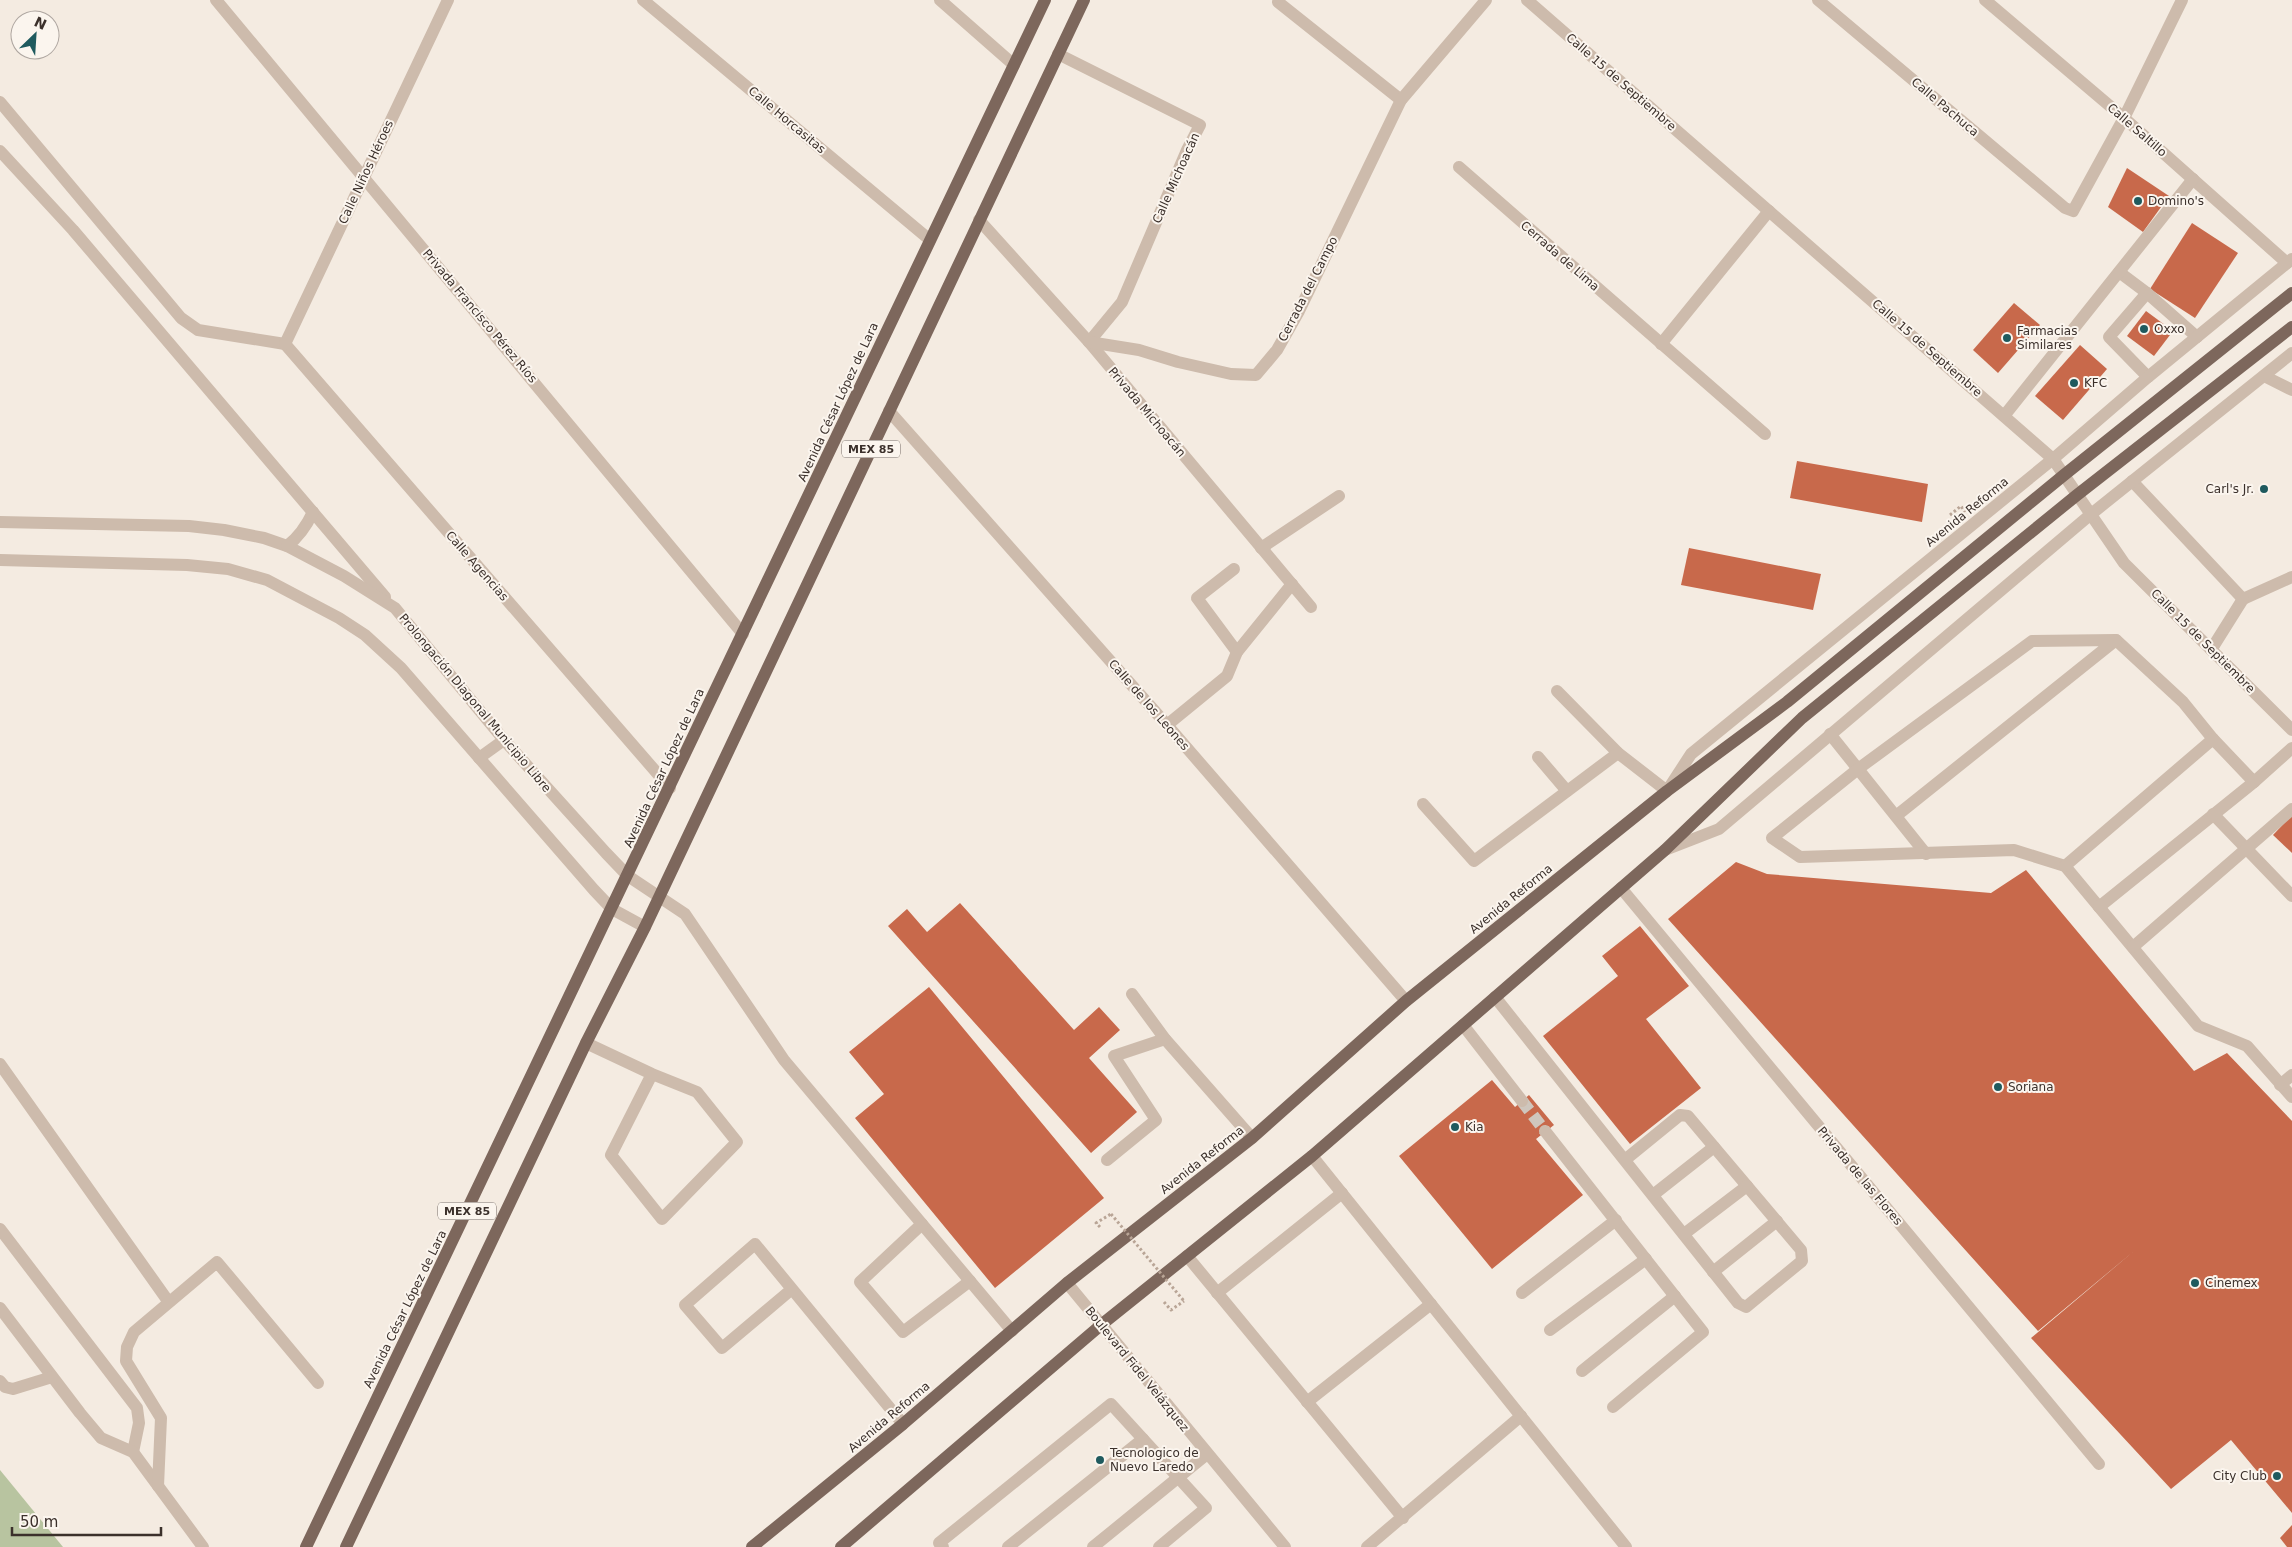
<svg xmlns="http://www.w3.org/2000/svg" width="2292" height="1547" font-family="'DejaVu Sans',sans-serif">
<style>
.green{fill:#b8c4a0}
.building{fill:#c8694b}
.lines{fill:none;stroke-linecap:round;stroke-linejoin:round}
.minor-tunnel{stroke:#cfc6bd;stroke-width:12;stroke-dasharray:12 6;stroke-linecap:butt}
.path{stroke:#b9a596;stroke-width:3;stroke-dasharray:2.5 2.5;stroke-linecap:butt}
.minor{stroke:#cdbbac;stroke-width:12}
.major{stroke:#7d675c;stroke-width:12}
.path-bridge{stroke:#b9a596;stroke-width:3;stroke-dasharray:2.5 2.5;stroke-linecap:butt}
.poi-dot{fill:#1f5a5e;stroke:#fbf5ee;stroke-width:2}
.labels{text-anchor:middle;stroke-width:4;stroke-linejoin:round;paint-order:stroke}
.shield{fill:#fbf5ee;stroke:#756b66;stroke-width:1}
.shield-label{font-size:11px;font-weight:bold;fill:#3b302b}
.street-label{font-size:12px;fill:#3b302b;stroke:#fbf5ee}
.poi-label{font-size:12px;fill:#3b302b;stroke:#fbf5ee;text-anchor:start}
</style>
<rect width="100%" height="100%" fill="#f4ebe1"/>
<path class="green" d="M0,1470L63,1547H0Z"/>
<g class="building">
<path d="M2127,168L2169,196L2143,232L2108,207Z"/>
<path d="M2192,223L2238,253L2195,318L2150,289Z"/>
<path d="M2014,303L2040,325L1998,373L1973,350Z"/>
<path d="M2146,311L2173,331L2154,356L2127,336Z"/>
<path d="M2080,345L2107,369L2063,420L2035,396Z"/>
<path d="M1797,461L1928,484L1922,522L1790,498Z"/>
<path d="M1689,548L1821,574L1813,610L1681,585Z"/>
<path d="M2292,815V853L2273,835Z"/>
<path d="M1736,862L1767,874L1991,893L2026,870L2194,1071L2227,1053L2292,1121V1513L2231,1440L2171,1489L2031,1338L2134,1251L2038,1331L1668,919Z"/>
<path d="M960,903L1074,1030L1099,1007L1120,1030L1089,1058L1137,1112L1091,1153L888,926L907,909L927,932Z"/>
<path d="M1640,926L1689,986L1646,1019L1701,1088L1630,1144L1543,1036L1618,976L1602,956Z"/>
<path d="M929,987L1104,1198L995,1288L855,1118L884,1094L849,1052Z"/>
<path d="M1492,1080L1515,1107L1529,1095L1554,1125L1536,1139L1583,1195L1492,1269L1399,1156Z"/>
<path d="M2292,1525V1547H2287L2280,1538Z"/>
</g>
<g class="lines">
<path class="minor-tunnel" d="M1522,1101L1545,1131"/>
<g class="path">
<path d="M1950,515L1961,506L1965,512"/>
<path d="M1100,1227L1096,1223L1111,1214"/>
<path d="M1164,1302L1171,1310L1184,1301"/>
</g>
<g class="minor">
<path d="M216,0L743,634"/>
<path d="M643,0L930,240"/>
<path d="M940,0L1014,65"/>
<path d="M1527,0L2053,459L2124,563L2292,730"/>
<path d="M1818,0L2065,208L2073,211L2124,118L2182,0"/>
<path d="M1985,0L2124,118L2287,263"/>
<path d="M1278,2L1401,100"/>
<path d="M1058,54L1200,125L1187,150L1122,302L1089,342"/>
<path d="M0,102L181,318L198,330L285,344"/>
<path d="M0,151L73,230L385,597"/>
<path d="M1459,167L1765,434"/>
<path d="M979,220L1089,342L1311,607"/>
<path d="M2119,272L2147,293L2197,337"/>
<path d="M2147,293L2109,337L2148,377"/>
<path d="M1089,342L1139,350L1178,362L1231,374L1256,375L1277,350L1299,311L1401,100L1486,0"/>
<path d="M285,344L670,788"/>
<path d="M285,344L448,0"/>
<path d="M1661,344L1769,211"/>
<path d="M2264,376L2292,390"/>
<path d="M889,411L1167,725L1406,1001"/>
<path d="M2004,416L2193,179"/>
<path d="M2132,481L2243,599L2292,577"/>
<path d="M0,522L189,526L224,530L264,538L287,546L344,576L395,608L504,740L606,853L628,876L685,914L784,1060L1012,1331"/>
<path d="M287,546C299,537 306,527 313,512"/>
<path d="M1261,548L1339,496"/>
<path d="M0,560L187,565L228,569L267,580L339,618L365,635L401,668L594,890L612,909L645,927"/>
<path d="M1234,569L1197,598L1237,652"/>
<path d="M2116,640L2183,702L2213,739"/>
<path d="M2211,650L2243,599"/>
<path d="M1557,691L1618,753L1667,791L1691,754L2053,459L2148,377L2292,259"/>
<path d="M1167,725L1227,676L1237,652L1292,584"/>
<path d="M1830,734L1926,854"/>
<path d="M1538,757L1567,791"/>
<path d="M479,758L504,740"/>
<path d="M1423,804L1474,861L1618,753"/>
<path d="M2213,814L2292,896"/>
<path d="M1896,816L2116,640L2032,641L1858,769L1772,838L1800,857L2014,850L2065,866L2198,1026L2247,1046L2292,1097"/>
<path d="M1665,850L1719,829L2090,515L2292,353"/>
<path d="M2065,866L2213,739L2254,782L2292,748"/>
<path d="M1621,888L2099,1464"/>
<path d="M2099,907L2254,782"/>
<path d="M2133,947L2292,809"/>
<path d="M1132,994L1165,1039L1252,1138"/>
<path d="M1495,997L1738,1303L1746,1307L1802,1261L1801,1250L1688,1116L1680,1115L1626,1159"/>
<path d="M1463,1025L1522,1101"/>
<path d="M586,1043L652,1074L697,1092L737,1142L662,1219L611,1155L652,1074"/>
<path d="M0,1064L168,1301"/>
<path d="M2280,1085L2292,1075"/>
<path d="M1545,1131L1703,1332L1613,1407"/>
<path d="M1312,1156L1626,1547"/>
<path d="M1107,1160L1156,1120L1114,1056L1165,1039"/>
<path d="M1653,1195L1714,1147"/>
<path d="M922,1224L860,1282L903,1332L970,1281"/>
<path d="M0,1229L137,1408L139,1423L133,1452"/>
<path d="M1684,1234L1747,1186"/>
<path d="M1187,1256L1403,1518"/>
<path d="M1713,1272L1777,1221"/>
<path d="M1067,1283L1285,1547"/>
<path d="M792,1289L722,1348L685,1305L755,1244L903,1424"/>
<path d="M1217,1293L1342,1193"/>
<path d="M1522,1293L1616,1220"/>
<path d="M0,1308L80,1413L101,1438L133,1452L203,1547"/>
<path d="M1550,1330L1646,1259"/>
<path d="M1582,1371L1675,1296"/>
<path d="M0,1381L5,1387L13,1389L52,1377"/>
<path d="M1307,1402L1431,1304"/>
<path d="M158,1486L161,1418L126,1361L127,1347L134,1332L217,1262L318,1383"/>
<path d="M943,1547L939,1543L1111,1404L1206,1508L1159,1547"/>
<path d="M1008,1547L1143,1439"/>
<path d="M1093,1547L1207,1454"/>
<path d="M1367,1547L1521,1416"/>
</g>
<g class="major">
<path d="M306,1547L1045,0"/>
<path d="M346,1547L586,1043L645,927L1084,0"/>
<path d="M752,1547L903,1424L1067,1283L1252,1138L1406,1001L1667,791L1787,702L2064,475L2292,293"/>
<path d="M841,1547L1101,1325L1312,1156L1665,850L1802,718L2077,495L2292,327"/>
</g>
<path class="path-bridge" d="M1111,1214L1184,1301"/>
</g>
<g class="poi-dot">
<circle cx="2138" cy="201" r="5"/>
<circle cx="2144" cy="329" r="5"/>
<circle cx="2007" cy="338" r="5"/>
<circle cx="2074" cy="383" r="5"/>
<circle cx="2264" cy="489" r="5"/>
<circle cx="1998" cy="1087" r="5"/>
<circle cx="1455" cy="1127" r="5"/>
<circle cx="2195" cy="1283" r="5"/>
<circle cx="1100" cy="1460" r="5"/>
<circle cx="2277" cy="1476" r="5"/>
</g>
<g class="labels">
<g class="shield">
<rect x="842" y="440.5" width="58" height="17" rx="4"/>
<rect x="438" y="1202.5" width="58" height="17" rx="4"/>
</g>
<g class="shield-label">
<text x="871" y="453">MEX 85</text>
<text x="467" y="1215">MEX 85</text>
</g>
<g class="street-label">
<text transform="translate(1621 82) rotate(41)" y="4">Calle 15 de Septiembre</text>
<text transform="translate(1945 107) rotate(40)" y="4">Calle Pachuca</text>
<text transform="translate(787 120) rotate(40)" y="4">Calle Horcasitas</text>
<text transform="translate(2137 130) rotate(41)" y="4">Calle Saltillo</text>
<text transform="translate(366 172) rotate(-65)" y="4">Calle Niños Héroes</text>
<text transform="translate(1176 178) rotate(-66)" y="4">Calle Michoacán</text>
<text transform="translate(1560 256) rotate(41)" y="4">Cerrada de Lima</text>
<text transform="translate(1308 289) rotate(-63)" y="4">Cerrada del Campo</text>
<text transform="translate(480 316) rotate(50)" y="4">Privada Francisco Pérez Ríos</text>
<text transform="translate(1927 348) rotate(41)" y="4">Calle 15 de Septiembre</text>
<text transform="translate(838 402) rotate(-65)" y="4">Avenida César López de Lara</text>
<text transform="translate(1147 412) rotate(50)" y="4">Privada Michoacán</text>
<text transform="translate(1967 512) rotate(-39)" y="4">Avenida Reforma</text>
<text transform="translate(477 566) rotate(49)" y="4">Calle Agencias</text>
<text transform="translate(2203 641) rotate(45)" y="4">Calle 15 de Septiembre</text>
<text transform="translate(475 703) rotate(50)" y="4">Prolongación Diagonal Municipio Libre</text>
<text transform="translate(1149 705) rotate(49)" y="4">Calle de los Leones</text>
<text transform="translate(664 768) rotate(-65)" y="4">Avenida César López de Lara</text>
<text transform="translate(1511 899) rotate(-39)" y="4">Avenida Reforma</text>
<text transform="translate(1202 1160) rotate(-38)" y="4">Avenida Reforma</text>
<text transform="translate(1860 1176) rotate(50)" y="4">Privada de las Flores</text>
<text transform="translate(405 1309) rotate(-64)" y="4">Avenida César López de Lara</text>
<text transform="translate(1137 1369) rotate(51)" y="4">Boulevard Fidel Velázquez</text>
<text transform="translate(889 1417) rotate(-40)" y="4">Avenida Reforma</text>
</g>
<g class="poi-label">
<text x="2148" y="205">Domino's</text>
<text x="2154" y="333">Oxxo</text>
<text x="2017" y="335">Farmacias<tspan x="2017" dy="14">Similares</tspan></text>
<text x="2084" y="387">KFC</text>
<text x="2254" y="493" text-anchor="end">Carl's Jr.</text>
<text x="2008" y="1091">Soriana</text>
<text x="1465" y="1131">Kia</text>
<text x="2205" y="1287">Cinemex</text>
<text x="1110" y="1457">Tecnologico de<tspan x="1110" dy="14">Nuevo Laredo</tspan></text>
<text x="2267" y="1480" text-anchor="end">City Club</text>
</g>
</g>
<g transform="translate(35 35) rotate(25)"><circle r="24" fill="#fbf5ee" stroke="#aea6a0"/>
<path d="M0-4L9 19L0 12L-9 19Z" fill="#1f5a5e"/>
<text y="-8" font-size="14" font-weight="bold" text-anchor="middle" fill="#3b302b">N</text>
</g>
<path d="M12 1527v8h149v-8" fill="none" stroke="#3b302b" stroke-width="2.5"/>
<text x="20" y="1527" font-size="15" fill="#3b302b" stroke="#fbf5ee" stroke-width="4" paint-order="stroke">50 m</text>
</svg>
